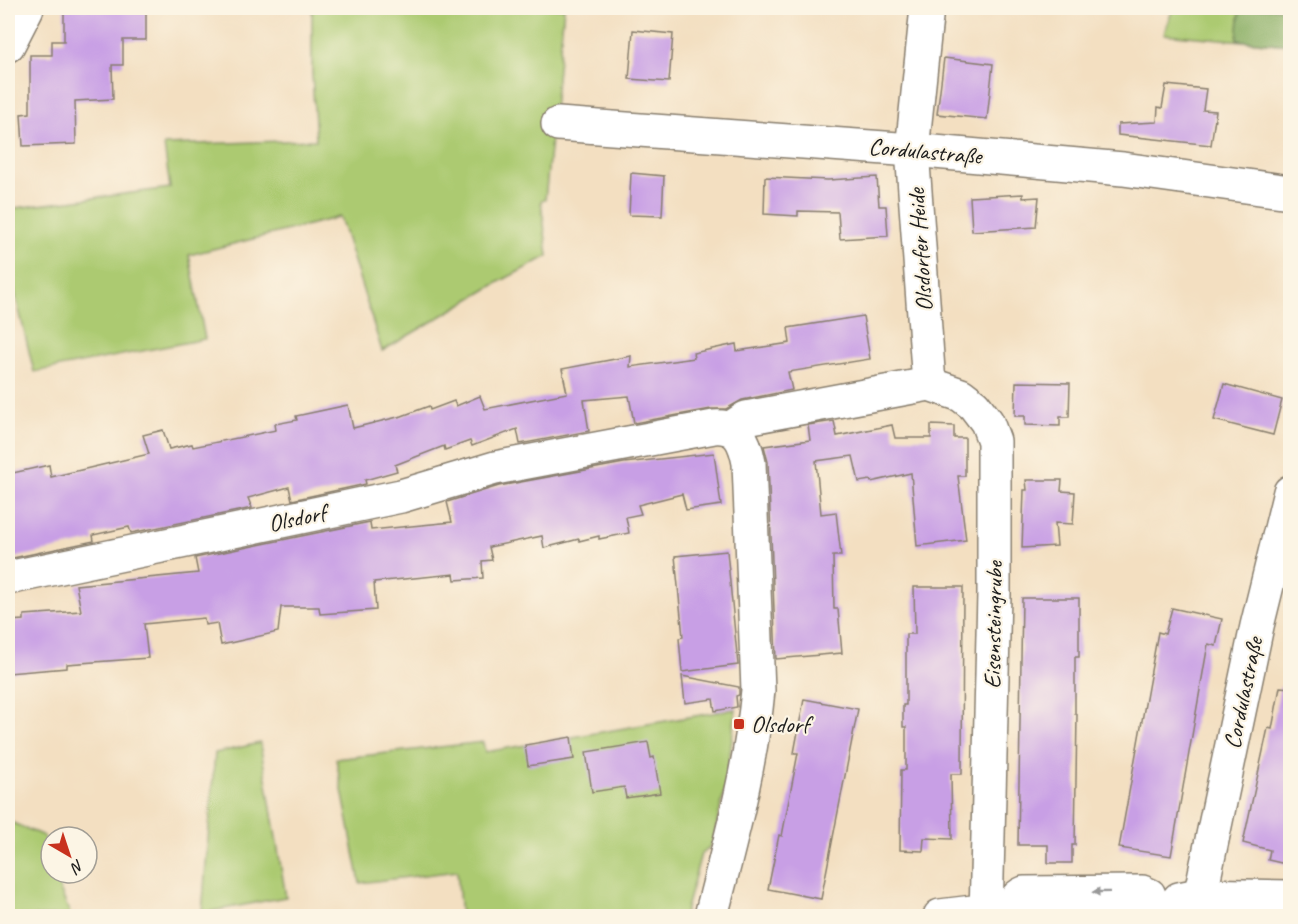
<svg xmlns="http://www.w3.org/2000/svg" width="1298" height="924" font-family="Caveat,sans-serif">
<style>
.green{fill:#acca71;stroke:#647346;stroke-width:1.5}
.forest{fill:#89ae63;stroke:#526540;stroke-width:1.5}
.building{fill:#c89fe5}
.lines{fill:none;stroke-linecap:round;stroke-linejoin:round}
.minor-casing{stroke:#887e6e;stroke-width:36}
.minor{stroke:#fff;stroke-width:33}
.oneway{fill:#999}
.poi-dot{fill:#c8321e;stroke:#fcf5e5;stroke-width:2}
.labels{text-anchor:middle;stroke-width:4.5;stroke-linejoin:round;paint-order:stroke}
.street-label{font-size:24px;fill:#1c1c1c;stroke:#fcf5e5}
.poi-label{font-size:24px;fill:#1c1c1c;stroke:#fcf5e5;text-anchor:start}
</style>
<rect width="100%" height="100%" fill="#fcf5e5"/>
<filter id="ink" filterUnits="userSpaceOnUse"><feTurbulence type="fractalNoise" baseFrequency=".0167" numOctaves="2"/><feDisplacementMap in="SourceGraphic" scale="12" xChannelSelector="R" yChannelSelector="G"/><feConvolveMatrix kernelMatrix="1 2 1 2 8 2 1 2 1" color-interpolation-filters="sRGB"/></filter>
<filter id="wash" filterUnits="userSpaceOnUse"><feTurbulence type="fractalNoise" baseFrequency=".008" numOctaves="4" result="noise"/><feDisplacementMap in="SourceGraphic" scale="24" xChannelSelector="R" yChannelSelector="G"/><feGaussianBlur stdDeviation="1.35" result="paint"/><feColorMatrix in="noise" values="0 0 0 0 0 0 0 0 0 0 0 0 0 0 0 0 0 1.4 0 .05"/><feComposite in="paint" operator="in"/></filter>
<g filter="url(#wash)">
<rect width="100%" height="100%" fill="#f3dfc1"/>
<g class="green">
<path d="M312,8H564L545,200L541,201L548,256L499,282L382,351L340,217L189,255L205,339L34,372L8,264V209L170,188L164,145L316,140L312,74Z"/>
<path d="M1173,8H1290V45L1164,34Z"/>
<path d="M736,709L726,784L713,841L708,849L701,854L684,916H461L457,871L360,883L336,759L483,742L485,752Z"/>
<path d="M260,743L286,897L202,913L215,753Z"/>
<path d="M8,821L44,836L51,873H53L71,916H8Z"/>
</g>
<path class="forest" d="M1240,8H1290V45L1237,40Z"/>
<g id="blocks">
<g class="building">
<path d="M64,8H146V40H123V65H112L113,99L75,101L76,144L23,146L21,114L30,113V55H52V41H64Z"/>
<path d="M633,30L673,34L669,82L629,79Z"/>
<path d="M944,58L993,64L987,119L937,114Z"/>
<path d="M1166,85L1206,89L1203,110L1216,111L1211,145L1118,135V124L1157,122L1158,107L1162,108Z"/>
<path d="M631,173L664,176L662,216L629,215Z"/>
<path d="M765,177L828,180L877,177L879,206H886L888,236L840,239L838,212L798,211V216L764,214Z"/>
<path d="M1023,194V198L1039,197L1036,227L972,231L970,197Z"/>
<path d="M863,316L870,359L788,372L792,390L742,400L726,409H711L634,423L629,396L584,400L589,431L520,444L517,429L472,446L470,441L445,450L444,446L395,465L397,471L365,480L366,484L292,500L289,487L248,498L252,508L131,533L129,527L93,535L94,541L8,559V474L49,465L51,477L149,454L143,435L163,430L169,449L192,444L193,447L276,430L275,424L297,420L296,416L348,405L353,428L402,416L429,406L430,410L454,401L456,406L480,396L485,409L567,393L562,369L631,356L630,367L694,358L693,353L736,344L737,351L790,343L788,328Z"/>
<path d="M1016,382L1070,383L1069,417H1060V426L1025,425V416H1015Z"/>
<path d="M1224,384L1282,400L1273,435L1214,420Z"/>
<path d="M834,421L837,436L892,425L895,438H931V425L954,426V438H965V476H958L966,540L917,546L911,473L871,482L870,480L859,482L853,456L816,461L821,514L836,512L841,556H833L834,609H838L842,653L776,659L768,462L764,446L810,440L808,425Z"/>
<path d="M714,453L721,505L686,510L682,494L638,505L641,514L626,517L629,533L599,539V536L579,541V539L544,548L542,536L489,547L492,560L482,561L483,578L455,580L454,574L374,582L376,610L320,614L319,607H281L278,632L221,645L217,623L205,625L204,618L144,624L148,658L67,664V668L8,673V621L24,620V615L81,611L76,585L198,573L195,558L370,522L371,530L452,522L447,502L499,486L624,463Z"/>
<path d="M1026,480H1062L1061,491L1075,492L1073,524L1055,523L1057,546L1022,548L1024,490H1027Z"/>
<path d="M727,551L738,665L682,672L679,638L683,637L675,556Z"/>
<path d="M914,587H963L962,774H951L952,839L924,838L923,851L900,850L901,770H906V727H903V705H906V634H915Z"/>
<path d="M1022,598H1079V657H1075V714H1077L1075,845H1072V863H1048V845H1018Z"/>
<path d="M1172,608L1222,619L1216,646L1208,644L1171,856L1119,848L1158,632L1165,634Z"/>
<path d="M682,676L739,687V695L736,696L737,707L715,711L713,699L685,703Z"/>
<path d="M1280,687L1290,688V865L1268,860L1270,850L1243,843L1268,728L1272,729Z"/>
<path d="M804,699L858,709L821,899L768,889L779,835L782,836L798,753H794Z"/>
<path d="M571,737L574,759L528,766L525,745Z"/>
<path d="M648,742L651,758L654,757L660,793L626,798L624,787L592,792L586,752Z"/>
</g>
</g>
</g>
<g filter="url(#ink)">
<use href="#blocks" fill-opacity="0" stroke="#887e6e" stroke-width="1.5"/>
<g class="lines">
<g class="minor-casing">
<g id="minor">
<path d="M927,8L912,150L929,384"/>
<path d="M8,45L27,8"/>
<path d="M558,124L912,150L1123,169L1290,192"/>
<path d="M731,428L746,418L929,384L961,395L974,405L987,422L994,441V594L986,916"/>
<path d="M8,578L401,496L495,468L714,427C739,425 745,442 749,463L758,690C751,766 730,842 711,916"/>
<path d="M1179,899L1199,895L1290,897"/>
<path d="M940,916L1006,908"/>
<path d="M1025,916L1016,911C1013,903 1016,896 1024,893L1142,892L1149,895L1152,904L1150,910L1144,914L1043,916"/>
<path d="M1196,916L1257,626L1290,492"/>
</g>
</g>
<use href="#minor" class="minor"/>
</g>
<defs><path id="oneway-solid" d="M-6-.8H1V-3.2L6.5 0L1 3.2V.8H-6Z" transform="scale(1.5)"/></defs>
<use class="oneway" href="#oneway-solid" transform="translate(1101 892) rotate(179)"/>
</g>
<rect class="poi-dot" x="733" y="718" width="12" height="12" rx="3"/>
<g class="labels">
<g class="street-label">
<text transform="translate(925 151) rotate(5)" y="8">Cordulastraße</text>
<text transform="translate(920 250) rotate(-94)" y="8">Olsdorfer Heide</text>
<text transform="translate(297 518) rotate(-12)" y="8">Olsdorf</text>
<text transform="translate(993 625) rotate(-89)" y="8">Eisensteingrube</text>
<text transform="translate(1243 693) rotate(-78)" y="8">Cordulastraße</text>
</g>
<g class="poi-label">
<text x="751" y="732">Olsdorf</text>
</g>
</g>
<rect width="1298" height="924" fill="none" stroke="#fcf5e5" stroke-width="30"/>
<g transform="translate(69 855) rotate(141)"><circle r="28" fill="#fcf5e5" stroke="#a29e95" stroke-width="1.5"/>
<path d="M0-4.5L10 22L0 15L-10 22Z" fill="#c8321e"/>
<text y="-9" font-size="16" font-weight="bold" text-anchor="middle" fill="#1c1c1c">N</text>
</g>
</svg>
